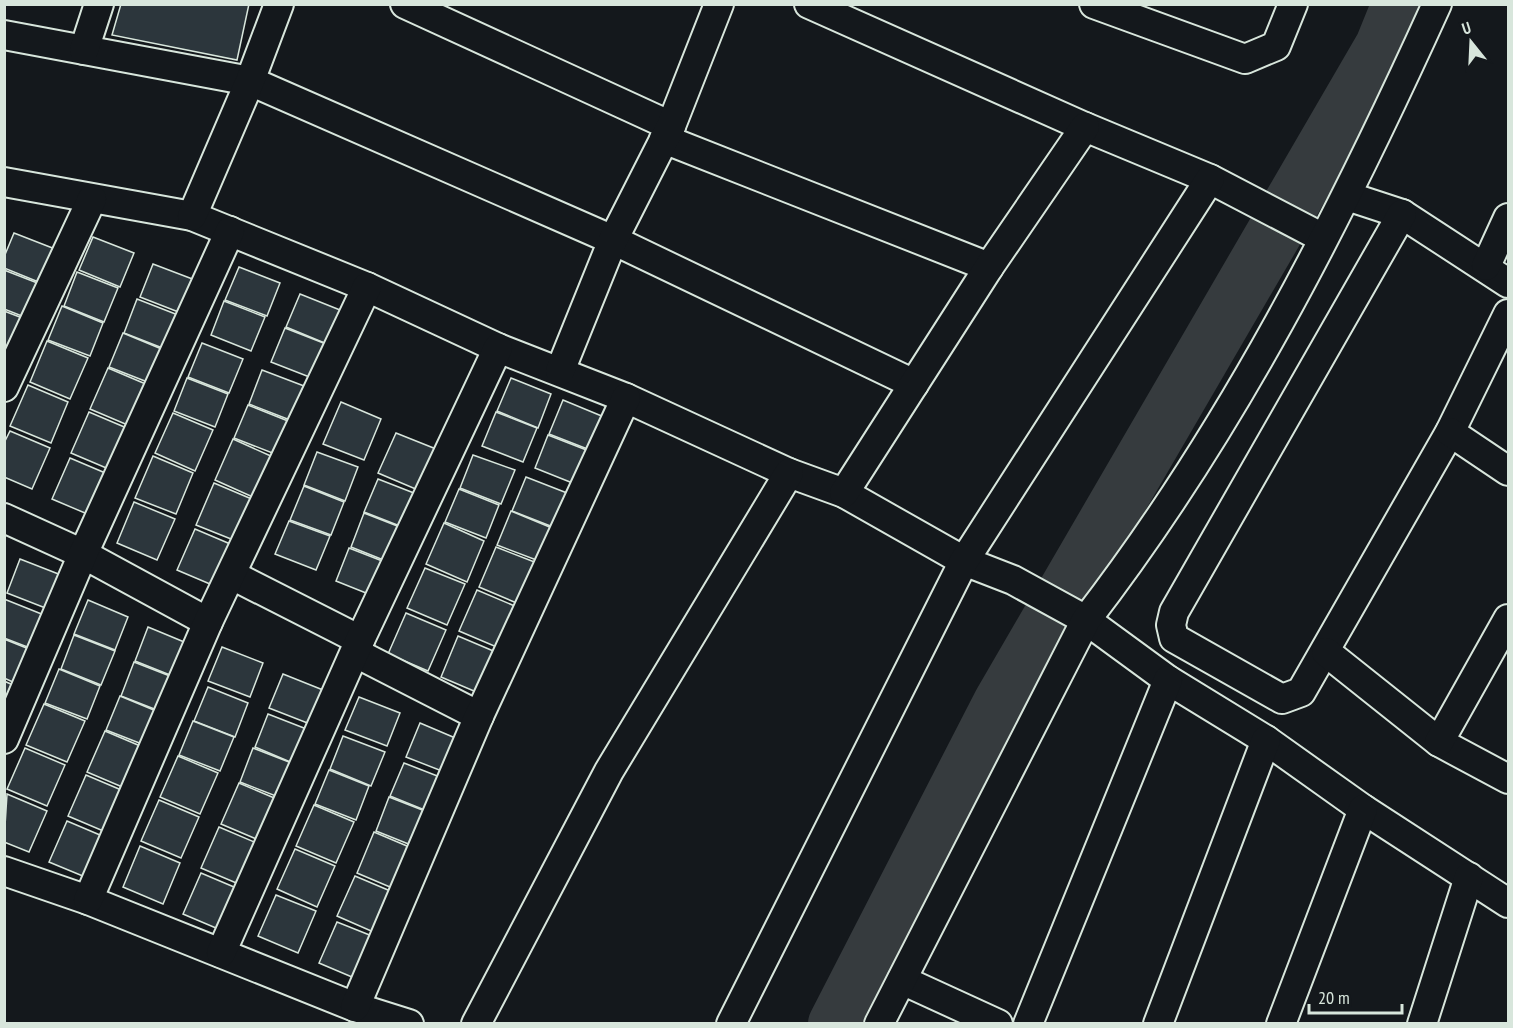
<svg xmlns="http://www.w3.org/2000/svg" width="1513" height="1028" font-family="'PT Sans Narrow',sans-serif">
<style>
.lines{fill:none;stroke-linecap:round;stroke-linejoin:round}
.river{stroke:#363b3e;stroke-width:56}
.building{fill:#2c363c;stroke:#d8e6dc;stroke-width:1.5}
.street-casing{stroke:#d8e6dc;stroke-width:32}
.street{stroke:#14181c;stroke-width:28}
</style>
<rect width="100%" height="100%" fill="#14181c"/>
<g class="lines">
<path class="river" d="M836,1024L1001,703L1383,46L1400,4"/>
</g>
<g class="building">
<path d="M121,4H249L237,60L112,35Z"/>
<path d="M14,233L55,249L41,283L4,268V257Z"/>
<path d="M93,237L134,253L120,287L79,270Z"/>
<path d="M153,264L195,280L181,313L140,297Z"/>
<path d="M239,267L280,283L267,316L225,300Z"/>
<path d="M4,270L40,284L27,318L4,309Z"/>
<path d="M77,272L118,288L104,322L64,306Z"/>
<path d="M300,294L340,310L327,344L286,327Z"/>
<path d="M137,299L178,315L165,349L124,333Z"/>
<path d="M224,301L265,317L251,351L211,335Z"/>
<path d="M62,306L103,323L90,356L48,340Z"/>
<path d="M4,311L25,319L4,359Z"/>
<path d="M285,328L326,344L312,378L271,362Z"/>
<path d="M123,333L164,350L150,383L109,367Z"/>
<path d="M47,341L88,358L70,399L30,382Z"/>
<path d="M202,343L243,359L229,393L188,377Z"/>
<path d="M108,368L148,385L130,426L90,409Z"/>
<path d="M262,370L304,386L290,420L249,404Z"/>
<path d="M187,378L228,394L215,427L174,411Z"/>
<path d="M511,378L551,394L538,428L497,411Z"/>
<path d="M28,385L68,402L51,443L10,426Z"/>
<path d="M563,400L604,417L590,450L549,434Z"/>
<path d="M341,402L381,419L364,460L323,444Z"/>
<path d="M248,405L288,421L275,454L234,438Z"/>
<path d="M89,412L129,429L111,470L71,453Z"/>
<path d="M496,412L537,428L523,462L482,446Z"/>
<path d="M173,413L213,430L195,471L155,453Z"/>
<path d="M10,431L50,448L32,489L4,477V443Z"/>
<path d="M396,433L436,449L418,490L378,473Z"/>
<path d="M548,435L589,451L575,484L535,468Z"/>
<path d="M233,439L273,457L255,498L215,480Z"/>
<path d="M317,452L358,467L345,501L304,485Z"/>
<path d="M473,455L515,470L501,504L460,488Z"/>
<path d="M153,456L193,473L176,514L135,498Z"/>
<path d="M70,458L110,475L92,516L52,499Z"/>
<path d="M526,477L567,493L553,527L512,511Z"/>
<path d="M378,479L419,495L405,528L364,512Z"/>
<path d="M214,483L254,500L236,541L196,525Z"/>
<path d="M304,486L344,502L331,535L290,520Z"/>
<path d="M459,489L499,505L486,538L445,522Z"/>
<path d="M134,502L175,519L157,560L117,543Z"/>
<path d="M511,511L552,528L539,561L497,545Z"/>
<path d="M364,513L405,529L391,563L351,547Z"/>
<path d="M289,521L330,536L316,570L275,554Z"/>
<path d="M444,523L484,541L467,582L426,564Z"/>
<path d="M195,529L235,546L217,587L177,570Z"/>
<path d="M496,547L537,563L519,604L479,587Z"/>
<path d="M349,548L390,564L376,597L336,581Z"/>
<path d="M20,559L61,575L48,609L7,593Z"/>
<path d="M425,568L465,584L447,625L407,608Z"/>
<path d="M477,590L517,607L499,648L459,631Z"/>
<path d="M4,599L44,615L30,648L4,638Z"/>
<path d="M88,600L128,617L115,650L74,634Z"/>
<path d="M406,613L446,630L428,671L388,654Z"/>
<path d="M148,627L189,644L175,677L135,661Z"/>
<path d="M74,635L115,651L101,685L61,669Z"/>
<path d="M458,636L498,653L481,694L441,677Z"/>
<path d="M4,639L29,649L15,683L4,678Z"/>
<path d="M222,647L263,663L250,697L208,681Z"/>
<path d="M134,662L175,678L162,712L121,696Z"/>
<path d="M59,669L100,686L87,719L45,703Z"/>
<path d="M283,674L323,690L310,724L269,708Z"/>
<path d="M4,681L13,685L4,706Z"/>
<path d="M208,687L248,703L235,737L194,721Z"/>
<path d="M120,696L161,713L147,746L106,730Z"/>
<path d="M359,697L400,713L387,746L345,730Z"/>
<path d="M44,704L85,721L67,762L26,745Z"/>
<path d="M268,714L309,730L295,764L255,747Z"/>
<path d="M193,721L234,737L220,771L179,755Z"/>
<path d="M420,723L460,740L447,773L406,757Z"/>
<path d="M105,731L145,748L127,789L87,772Z"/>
<path d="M343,736L385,752L371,786L330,769Z"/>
<path d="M25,748L65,765L47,806L7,789Z"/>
<path d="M253,748L294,764L281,798L240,782Z"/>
<path d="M178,756L218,773L200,814L160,797Z"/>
<path d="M404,763L445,779L432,813L390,796Z"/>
<path d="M329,770L369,786L356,820L315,804Z"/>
<path d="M86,775L126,792L108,833L68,816Z"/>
<path d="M239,783L279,800L261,841L221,824Z"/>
<path d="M7,794L47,811L29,852L4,842Z"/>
<path d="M389,797L430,813L416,847L376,831Z"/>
<path d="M159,800L199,817L181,858L141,841Z"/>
<path d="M314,805L354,822L336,863L296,846Z"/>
<path d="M67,821L107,838L90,879L49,862Z"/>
<path d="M219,827L259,844L241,885L201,868Z"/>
<path d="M374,832L414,849L397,890L357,873Z"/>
<path d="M140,846L180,863L163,904L123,887Z"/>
<path d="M295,849L335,866L317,907L277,889Z"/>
<path d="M201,873L241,890L223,931L183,914Z"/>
<path d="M355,876L395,893L378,934L337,916Z"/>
<path d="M276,895L316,911L298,953L258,936Z"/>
<path d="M337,922L377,938L359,980L319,963Z"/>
</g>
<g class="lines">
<g class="street-casing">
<g id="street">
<path d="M405,4L671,126"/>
<path d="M809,4L1085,127L1210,179L1323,238"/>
<path d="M1094,4L1245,59L1276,46L1293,4"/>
<path d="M4,35L250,81L613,240L914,384"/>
<path d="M84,50L99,4"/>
<path d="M664,139L989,267"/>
<path d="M4,182L192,216L367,287L498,348L626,398L789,473L844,493L964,561L1013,580L1086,620L1168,680L1266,740L1363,809L1508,903"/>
<path d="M1347,196L1402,214L1508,283"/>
<path d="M1402,214L1174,612L1171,625L1174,638L1282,699L1301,692L1450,432L1508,314"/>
<path d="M192,216L250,81L279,4"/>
<path d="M1486,266L1508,218"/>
<path d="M560,371L613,240L671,126L719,4"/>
<path d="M4,387L92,199"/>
<path d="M1450,432L1508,471"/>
<path d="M844,493L989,267L1085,127"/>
<path d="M4,518L83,554L208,622"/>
<path d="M232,575L360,640"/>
<path d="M1326,652L1439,742L1508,779"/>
<path d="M356,653L479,716"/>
<path d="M4,739L83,554L230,231"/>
<path d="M1439,742L1508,619"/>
<path d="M4,871L88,900L355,1007L409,1024"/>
<path d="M88,900L208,622L367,287"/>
<path d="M221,953L360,640L498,348"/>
<path d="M902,980L998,1024"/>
<path d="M355,1007L479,716L626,398"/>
<path d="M476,1024L609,771L789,473"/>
<path d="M731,1024L964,561L1210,179"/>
<path d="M879,1024L1086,620C1231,432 1339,220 1437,4"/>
<path d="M1028,1024L1168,680"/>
<path d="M1158,1024L1266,740"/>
<path d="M1281,1024L1363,809"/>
<path d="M1422,1024L1469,877"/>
</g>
</g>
<use href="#street" class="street"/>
</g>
<rect width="1513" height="1028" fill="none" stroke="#d8e6dc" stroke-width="12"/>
<g transform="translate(1471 42) rotate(342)" stroke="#14181c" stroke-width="4.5" paint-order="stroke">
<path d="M0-4.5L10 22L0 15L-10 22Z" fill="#d8e6dc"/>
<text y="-9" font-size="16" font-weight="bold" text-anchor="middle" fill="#d8e6dc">U</text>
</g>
<path d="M1309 1004v9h93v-9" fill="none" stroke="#d8e6dc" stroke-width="3"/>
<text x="1318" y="1004" font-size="18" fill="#d8e6dc" stroke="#14181c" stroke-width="4.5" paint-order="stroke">20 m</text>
</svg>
